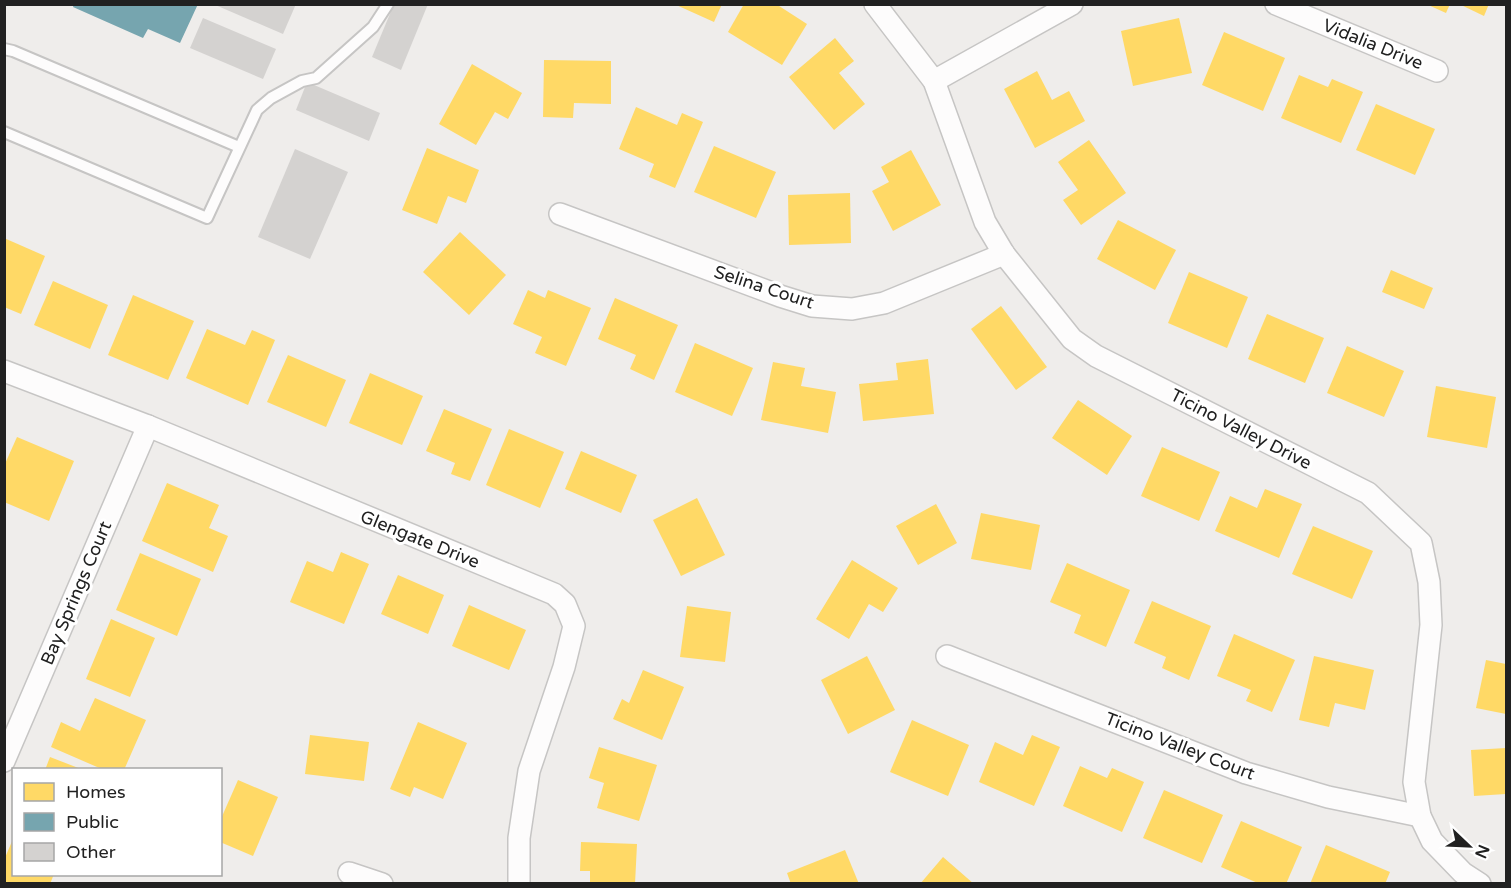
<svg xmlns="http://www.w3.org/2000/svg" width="1511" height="888" font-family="'Varela Round',sans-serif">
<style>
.homes{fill:#ffd966}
.public{fill:#76a5af}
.building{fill:#d4d2d0}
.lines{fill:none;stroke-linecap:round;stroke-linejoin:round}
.service-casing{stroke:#c6c5c4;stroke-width:14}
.minor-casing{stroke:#c6c5c4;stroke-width:24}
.service{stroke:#fdfcfc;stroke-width:10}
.minor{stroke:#fdfcfc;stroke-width:21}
.labels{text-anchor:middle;stroke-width:6;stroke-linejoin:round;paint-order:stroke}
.street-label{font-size:18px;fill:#212121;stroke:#fff}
</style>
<rect width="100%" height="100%" fill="#efedeb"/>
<g class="homes">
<path d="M674,4H722L714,22Z"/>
<path d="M744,4H776L807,24L782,65L728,32Z"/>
<path d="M1426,4H1450L1446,13Z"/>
<path d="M1459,4H1489L1484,16Z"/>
<path d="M1179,18L1192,73L1133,86L1121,31Z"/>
<path d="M1224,32L1285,58L1263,111L1202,85Z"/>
<path d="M835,38L854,61L839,73L865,104L834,130L789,77Z"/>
<path d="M544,60L611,61V104L574,103L573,118L543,117Z"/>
<path d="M472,64L522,93L508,119L495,112L476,145L439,124Z"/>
<path d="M1037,71L1052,100L1069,91L1085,121L1035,148L1004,89Z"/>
<path d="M1299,75L1328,87L1332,79L1363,92L1341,143L1281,118Z"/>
<path d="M1376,104L1435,129L1415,175L1356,150Z"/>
<path d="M636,107L677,125L682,113L703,122L675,188L649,177L654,164L619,149Z"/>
<path d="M1089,140L1126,193L1081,225L1063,200L1078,190L1058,162Z"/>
<path d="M714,146L776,172L756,218L694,192Z"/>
<path d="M427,148L479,170L466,203L448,196L437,224L402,210Z"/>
<path d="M911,150L941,205L893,231L872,191L889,182L881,167Z"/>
<path d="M850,193L851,243L789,245L788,195Z"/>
<path d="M1118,220L1176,250L1155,290L1097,259Z"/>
<path d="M460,232L506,275L469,315L423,272Z"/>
<path d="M4,238L45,256L21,314L4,307Z"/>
<path d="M1391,270L1433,288L1424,309L1382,292Z"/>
<path d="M1189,272L1248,297L1227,348L1168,323Z"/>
<path d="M53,281L108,305L90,349L34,325Z"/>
<path d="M528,290L545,298L548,290L591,308L566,366L535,353L542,337L513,324Z"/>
<path d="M133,295L194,321L168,380L108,355Z"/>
<path d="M615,298L678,325L654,380L630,369L636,355L598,339Z"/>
<path d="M1001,306L1047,367L1016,390L971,329Z"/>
<path d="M1267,314L1324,338L1305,383L1248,359Z"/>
<path d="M207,329L245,345L252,330L275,340L248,405L186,378Z"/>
<path d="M695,343L753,368L732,416L675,392Z"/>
<path d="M1347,346L1404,371L1384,417L1327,393Z"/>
<path d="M288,355L346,380L326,427L267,402Z"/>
<path d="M928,359L934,414L863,421L859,384L898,380L896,363Z"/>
<path d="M773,362L805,368L801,386L836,392L828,433L761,420Z"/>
<path d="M370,373L423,396L402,445L349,423Z"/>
<path d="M1436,386L1496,397L1487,448L1427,437Z"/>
<path d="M1078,400L1132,436L1107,475L1052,438Z"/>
<path d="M444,409L492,429L470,481L451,474L455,463L426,451Z"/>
<path d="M509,429L564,452L540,508L486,485Z"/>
<path d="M17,437L74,461L49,521L4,502V466Z"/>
<path d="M1162,447L1220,472L1199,521L1141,496Z"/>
<path d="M581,451L637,475L621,513L565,489Z"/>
<path d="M167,483L219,505L209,528L228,536L213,572L142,541Z"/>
<path d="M1265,489L1302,504L1279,558L1215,531L1230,496L1257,508Z"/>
<path d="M697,498L725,555L681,576L653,520Z"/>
<path d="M936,504L957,543L918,565L896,526Z"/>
<path d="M981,513L1040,525L1031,570L971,559Z"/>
<path d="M1313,526L1373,551L1352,599L1292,574Z"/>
<path d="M341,552L369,564L344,624L290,602L307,561L333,572Z"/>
<path d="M140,553L201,579L177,636L116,610Z"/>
<path d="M852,560L898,588L883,612L869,604L849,639L816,619Z"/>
<path d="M1067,563L1130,590L1106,647L1074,633L1081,615L1050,602Z"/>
<path d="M398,575L444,595L428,634L381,614Z"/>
<path d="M1152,601L1211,626L1189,680L1162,668L1166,657L1134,643Z"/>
<path d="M469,605L526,630L509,670L452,646Z"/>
<path d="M687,606L731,612L725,662L680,657Z"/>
<path d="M111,619L155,638L130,697L86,679Z"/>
<path d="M1234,634L1295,660L1272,712L1246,701L1251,690L1217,676Z"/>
<path d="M867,656L895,710L848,734L821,680Z"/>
<path d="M1314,656L1374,670L1365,710L1335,703L1329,727L1299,720Z"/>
<path d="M1486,660L1506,664V714L1476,708Z"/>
<path d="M643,670L684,687L662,740L613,719L622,699L629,703Z"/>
<path d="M95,698L146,720L124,770H104L51,747L61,722L80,731Z"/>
<path d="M912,720L969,745L948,796L890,772Z"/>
<path d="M418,722L467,743L443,799L414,787L410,797L390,789Z"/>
<path d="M310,735L369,742L364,781L305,774Z"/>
<path d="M1032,735L1060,747L1034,806L979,782L995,742L1023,755Z"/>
<path d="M599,747L657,765L639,821L597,808L604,783L589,778Z"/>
<path d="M1506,748V794L1474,796L1471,750Z"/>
<path d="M50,757L81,769V770H45Z"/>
<path d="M1080,766L1107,778L1112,768L1144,782L1122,832L1063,806Z"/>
<path d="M238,780L278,797L253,856L220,842V821Z"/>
<path d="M1164,790L1223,815L1202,863L1143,838Z"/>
<path d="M1241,821L1302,847L1286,884H1260L1221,867Z"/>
<path d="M13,839L14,874H54L50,884H4V860Z"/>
<path d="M581,842L637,844L635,884H590V871H580Z"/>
<path d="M1326,845L1390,872L1385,884H1310Z"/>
<path d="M845,850L859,884H791L787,873Z"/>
<path d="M943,857L974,884H920Z"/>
</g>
<path class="public" d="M74,4H198L180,43L148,29L143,38L73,7Z"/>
<g class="building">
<path d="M213,4H296L283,34Z"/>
<path d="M394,4H428L401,70L372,57Z"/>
<path d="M203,18L276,49L263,79L190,48Z"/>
<path d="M307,82L380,113L369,141L296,110Z"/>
<path d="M295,149L348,172L310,259L258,237Z"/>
</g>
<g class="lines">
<g class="service-casing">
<g id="service">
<path d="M4,49L13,51L239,147"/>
<path d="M4,132L207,218L257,110L271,98L302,81L316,78L373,27L388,4"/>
</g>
</g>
<g class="minor-casing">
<g id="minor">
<path d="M875,4L934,81L985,222L1004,254L1072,339L1096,356L1368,493L1421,543L1429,582L1431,625L1414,782L1420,816L1432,841L1463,873L1480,884"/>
<path d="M1276,4L1437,71"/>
<path d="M934,81L1072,4"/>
<path d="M560,214L780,296L812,306L852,309L884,303L1004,254"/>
<path d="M4,371L148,426L554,594L565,604L574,626L564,667L529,771L519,838V884"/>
<path d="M947,656L1246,773L1328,797L1420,816"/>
<path d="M4,761L148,426"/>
<path d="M349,873L382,884"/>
</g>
</g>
<use href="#service" class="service"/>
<use href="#minor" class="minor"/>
</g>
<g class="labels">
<g class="street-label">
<text transform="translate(1373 44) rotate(22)" y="6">Vidalia Drive</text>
<text transform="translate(764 287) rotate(18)" y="6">Selina Court</text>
<text transform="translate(1241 429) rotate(27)" y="6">Ticino Valley Drive</text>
<text transform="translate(420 539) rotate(22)" y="6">Glengate Drive</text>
<text transform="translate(76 593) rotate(-67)" y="6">Bay Springs Court</text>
<text transform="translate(1180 746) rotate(21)" y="6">Ticino Valley Court</text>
</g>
</g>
<rect width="1511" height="888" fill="none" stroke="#212121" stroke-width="12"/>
<rect x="12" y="768" width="210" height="108" fill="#ffffff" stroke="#a6a6a6" stroke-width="1.5"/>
<rect x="24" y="783" width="30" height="18" fill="#ffd966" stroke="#a6a6a6" stroke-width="1.5"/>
<text x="66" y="798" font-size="18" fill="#212121">Homes</text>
<rect x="24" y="813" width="30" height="18" fill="#76a5af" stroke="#a6a6a6" stroke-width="1.5"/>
<text x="66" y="828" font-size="18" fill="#212121">Public</text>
<rect x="24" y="843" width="30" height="18" fill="#d4d2d0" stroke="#a6a6a6" stroke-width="1.5"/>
<text x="66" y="858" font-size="18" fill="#212121">Other</text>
<g transform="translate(1469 846) rotate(113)" stroke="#ffffff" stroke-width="4.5" paint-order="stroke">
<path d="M0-4.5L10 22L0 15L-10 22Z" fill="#212121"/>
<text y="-9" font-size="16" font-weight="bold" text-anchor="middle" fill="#212121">N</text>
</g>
</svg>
